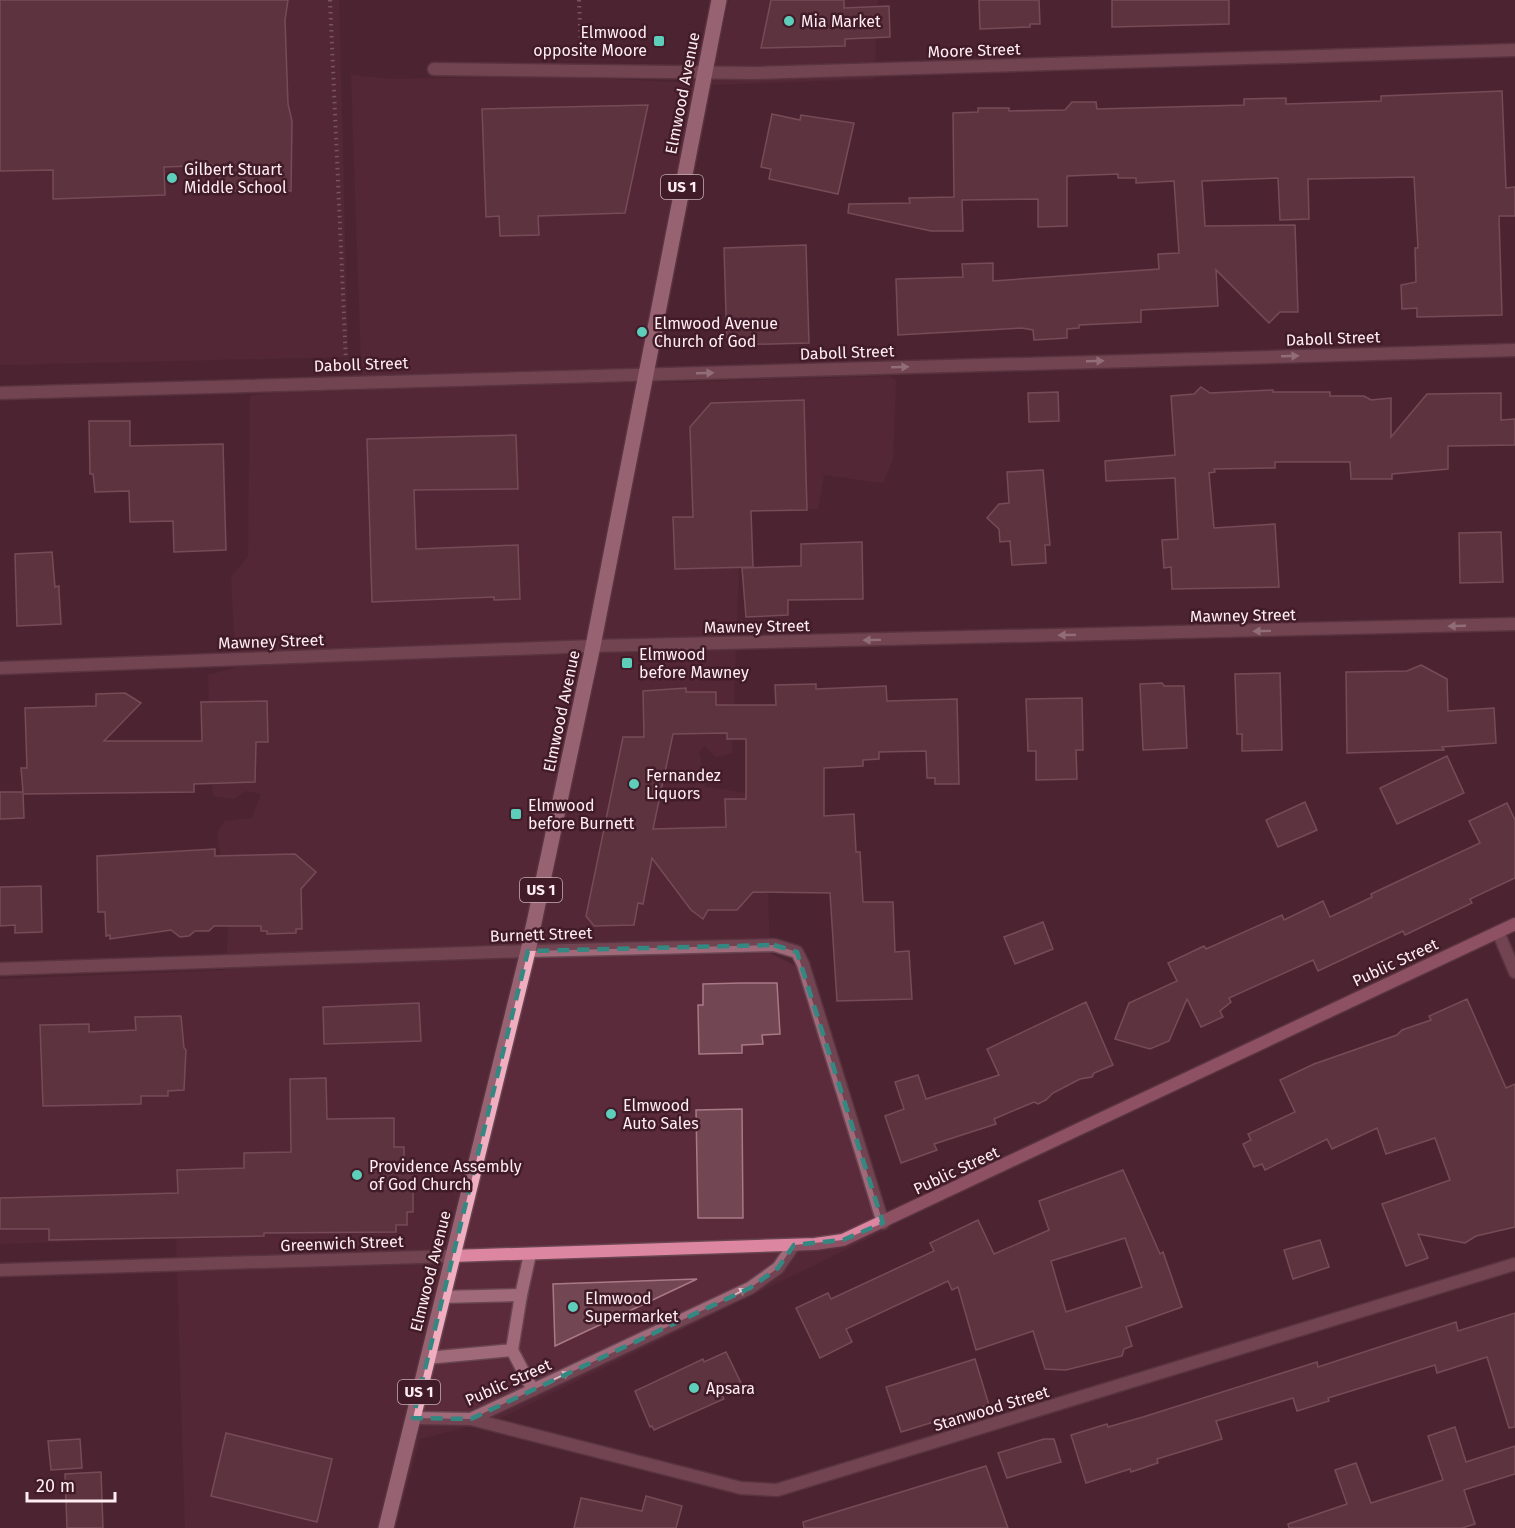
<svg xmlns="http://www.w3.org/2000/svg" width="1515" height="1528" font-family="'Fira Sans',sans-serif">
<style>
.built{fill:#5b2b3b}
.building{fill:#724653;stroke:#a97986;stroke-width:1.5;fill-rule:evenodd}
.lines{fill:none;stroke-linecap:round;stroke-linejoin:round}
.service-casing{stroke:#694551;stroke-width:15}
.minor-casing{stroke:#694551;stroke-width:15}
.secondary-casing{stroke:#694551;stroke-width:15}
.primary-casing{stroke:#694551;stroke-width:18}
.path{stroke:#ac9099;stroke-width:4;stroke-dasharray:1.5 4.5;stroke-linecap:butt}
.service{stroke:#a06a7a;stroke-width:12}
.minor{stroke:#a06a7a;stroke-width:12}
.secondary{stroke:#dd86a1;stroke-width:12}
.primary{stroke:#f2aec1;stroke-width:15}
.oneway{fill:#e2c6ce}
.marked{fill:none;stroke:#338882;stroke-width:4.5;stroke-dasharray:12 8;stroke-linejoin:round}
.poi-dot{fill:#5cceba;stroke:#421b28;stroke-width:2}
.labels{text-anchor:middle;stroke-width:5;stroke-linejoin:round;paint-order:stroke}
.shield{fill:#421b28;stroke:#c6aeb5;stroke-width:1.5}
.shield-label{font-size:15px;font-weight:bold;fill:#feedf2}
.poi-label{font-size:16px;fill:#feedf2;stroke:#421b28;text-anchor:start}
.street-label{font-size:16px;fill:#feedf2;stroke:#421b28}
</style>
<rect width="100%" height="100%" fill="#4d2532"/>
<g class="built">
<path d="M0,0H339L348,357L0,365Z"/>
<path d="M729,0H878L874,79L711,85L650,377L660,383L889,376L896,380L893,459L883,483L824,475L818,509L741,512L732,753L716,757L705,746L699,752L706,787L784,798L767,865L770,953L800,968L816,995L892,1227L501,1418L420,1439L395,1528H185L176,1238L0,1244V979L226,970L229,908L217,833L225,821L252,818L261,794L246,791L234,799L213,796L208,675L236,668L231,577L248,557L250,396L277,391H362L351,75L392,79L562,76L670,82L712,81Z"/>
</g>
<g class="building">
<path d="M0,0H288L285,20L288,104L292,121L291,191H220L219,165L164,167L165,195L53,199V170L0,171Z"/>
<path d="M771,0H844V8L889,6L890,37L845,39V46L761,48Z"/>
<path d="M979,0H1039L1040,24H1030V27L980,29Z"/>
<path d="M1112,0H1229V24L1112,27Z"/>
<path d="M1502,91L1506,188L1515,187V216H1499L1502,315L1417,317V308L1402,309L1401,285L1416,282L1415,248H1418L1414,177L1308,179L1309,219L1280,220L1278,178L1202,181L1205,226L1295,225L1298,312H1280L1269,323L1216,270L1218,306L1141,310V322L1079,325V328L1067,329V338L1034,340L1033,330L1022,328L898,335L896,279L963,277L962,264L993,263V281L1159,269L1158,254L1179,253L1174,181L1136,183V178H1118V174L1067,176V226L1038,227V199L962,200L963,231H931L848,213L849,204L910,203L909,198L954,197L953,113L978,112V108H1009V111L1065,110L1072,102H1096L1097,109L1244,105V99L1286,98V104L1381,101V96Z"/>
<path d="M648,105L625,213L538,216L539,235L500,236L499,216L486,217L482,109Z"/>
<path d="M772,114L800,120L801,115L854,123L838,194L769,179L771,169L761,167Z"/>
<path d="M806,245L809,343L727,345L724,248Z"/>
<path d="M1201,387L1210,393L1273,390V392H1330V396H1364L1371,400L1391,398V437L1427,394L1501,393V420L1515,419V445L1448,446V469L1392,474V479H1351L1350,462H1275V468L1214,469L1215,472L1209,473L1214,528L1275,524L1279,587L1172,589L1171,567L1164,568L1162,540L1178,539L1175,478L1106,481L1105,461L1175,455L1171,396L1194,394Z"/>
<path d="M1058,392L1059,421L1029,422L1028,393Z"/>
<path d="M804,400L807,510L751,511L753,567L675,569L673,517H693L690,427L711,403Z"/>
<path d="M89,421H130V446L223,444L226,550L174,552L173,521L130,522L129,491L95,492L93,474H90Z"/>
<path d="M516,435L518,489L414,490L416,549L518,545L520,599L494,600V597L372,602L367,439Z"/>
<path d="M1043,470L1050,545H1045L1046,563L1012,565L1010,541L1000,542L999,529L987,518L999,504L1009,503L1007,472Z"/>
<path d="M1501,532L1503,582L1460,583L1459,533Z"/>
<path d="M862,542L863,599L788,600V615L746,617L742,568L801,566V544Z"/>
<path d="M52,552L55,587L59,586V591L61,624L17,626L15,554Z"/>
<path d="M1421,665L1447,679L1448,711L1494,708L1496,743L1442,747L1444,750L1347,753L1346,672L1407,671Z"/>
<path d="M1280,673L1282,750L1242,751V734H1237L1235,674Z"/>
<path d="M1162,683L1164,686H1184L1187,748L1143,750L1140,684Z"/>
<path d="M816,684V689L886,686L887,701L957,699L959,784H935V778H927L926,751L879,752V759L863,760V766L824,768V816L854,814L856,852H860L863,902H893L895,952L909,951L912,999L837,1001L830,893L753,892L737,910H708L703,919L691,910L652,858L643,904L638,903L634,925L594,926L586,916L623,737H644L643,691L686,688V692H716V705H776L775,685ZM727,733V739H746V799H725L726,827L653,829L673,734Z"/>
<path d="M125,693L141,703L104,741H202L201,702L267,701L268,742H256L255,782L194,784V792L23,794L24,818L0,819V792H23L21,768H27L25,708L96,706V694Z"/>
<path d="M1082,698L1083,750H1076L1077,779L1036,780V751H1028L1026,699Z"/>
<path d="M1447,756L1464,793L1397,824L1380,788Z"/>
<path d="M1305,802L1317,830L1278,847L1266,820Z"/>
<path d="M1507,803L1515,820V878L1470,899L1472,903L1405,935L1403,931L1318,971L1313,960L1229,998L1231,1002L1220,1011L1223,1017L1201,1027L1187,999L1169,1041L1150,1049L1115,1039L1129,1003L1177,981L1168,963L1204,946L1206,949L1282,915L1284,920L1323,901L1330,917L1372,897L1371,894L1480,843L1469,821Z"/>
<path d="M215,849V856L295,854L316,872L301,889L302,929H296V933L267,934V931H261V926H214L209,931H195L189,936L180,937L171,930L110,939V935L106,936L105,912H98L97,856Z"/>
<path d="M41,886L42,932L15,933V925L0,926V887Z"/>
<path d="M1043,922L1053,949L1015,964L1004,937Z"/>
<path d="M741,983H777L780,1034L762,1035L763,1044L742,1045V1053L699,1054L698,1005H703V984Z"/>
<path d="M1467,999L1506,1088L1515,1084V1227L1476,1236L1465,1243L1418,1234L1428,1258L1406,1266L1382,1204L1450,1180L1435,1138L1386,1154L1377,1128L1332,1149L1327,1139L1265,1170L1262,1164L1254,1167L1243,1144L1251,1140L1248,1134L1295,1112L1280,1080L1314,1064L1397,1035L1402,1030L1431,1020L1429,1016Z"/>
<path d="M1086,1002L1113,1065L1094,1073L1092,1077L1080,1079L1053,1093L1046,1100L1038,1104L1034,1102L994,1119L996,1124L934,1144L937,1150L901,1163L885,1116L904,1109L895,1082L918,1075L926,1099L999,1075L987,1049Z"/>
<path d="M419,1003L421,1041L324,1044L323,1007Z"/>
<path d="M181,1016L184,1048L186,1050L184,1090L168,1091V1096H141V1104L43,1106L40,1025L89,1024V1032L136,1030L135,1017Z"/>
<path d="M326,1078L327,1119L394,1118V1147H404V1168H413V1212H407V1225H396V1232L264,1233V1236L49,1240V1229H0V1198L178,1193L177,1170L244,1168V1153L291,1152L290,1079Z"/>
<path d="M742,1109L743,1218H698L696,1110Z"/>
<path d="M1123,1170L1160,1254L1163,1252L1182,1307L1126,1327L1132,1346L1124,1349L1122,1356L1066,1370L1045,1369L1033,1331L976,1350L958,1287L952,1290L948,1281L846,1329L852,1342L820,1358L796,1308L828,1293L831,1299L934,1251L930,1243L978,1220L994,1254L1049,1230L1039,1201ZM1125,1238L1142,1287L1066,1312L1051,1261Z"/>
<path d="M1320,1240L1329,1267L1293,1279L1284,1250Z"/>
<path d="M697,1279L555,1346L553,1284Z"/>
<path d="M1515,1313V1427L1509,1428L1487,1357L1437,1373L1435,1365L1328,1398L1329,1401L1297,1411L1293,1398L1216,1421L1222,1439L1157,1459L1158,1463L1131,1472L1130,1469L1086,1483L1071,1435L1107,1424L1108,1427L1143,1417L1317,1362L1318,1367L1456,1322L1458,1331Z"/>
<path d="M726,1352L742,1385L722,1395L724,1399L654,1430L652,1426L650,1427L635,1391L703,1359L704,1362Z"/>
<path d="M975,1359L989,1405L901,1432L886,1387Z"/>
<path d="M1455,1427L1466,1462L1515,1446V1474L1464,1490L1475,1524L1462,1528H1289L1288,1524L1347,1504L1335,1470L1356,1463L1371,1503L1443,1480L1428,1436Z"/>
<path d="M226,1433L332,1459L317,1522L211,1496Z"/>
<path d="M80,1439L82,1468L51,1470L48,1441Z"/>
<path d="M1044,1439H1054L1061,1462L1007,1478L998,1453Z"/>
<path d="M986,1466L1008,1528H804L803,1522Z"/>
<path d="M101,1472L103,1528H67L65,1474Z"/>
<path d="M646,1496L682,1506L676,1528H574L581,1498L642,1511Z"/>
</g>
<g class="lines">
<g class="service-casing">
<g id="service">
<path d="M521,1295L530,1254"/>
<path d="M512,1350L533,1390"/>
<path d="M427,1358L512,1350L521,1295L442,1297"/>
</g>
</g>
<g class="minor-casing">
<g id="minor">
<path d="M434,69L752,73L1515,50"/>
<path d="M0,393C505,377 1010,362 1515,350"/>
<path d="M0,668L593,646L1515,624"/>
<path d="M1498,932L1515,972"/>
<path d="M0,969L528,951L774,945L797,952L803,964L883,1223"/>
<path d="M0,1270L452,1256"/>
<path d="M413,1418L471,1419L750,1288L778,1268L794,1245"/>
<path d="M471,1419L741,1488L777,1490L1515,1264"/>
</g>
</g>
<g class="secondary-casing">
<path id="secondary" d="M452,1256L815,1244L843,1240L1515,924"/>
</g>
<g class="primary-casing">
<path id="primary" d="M386,1528L528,951L593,646L719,0"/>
</g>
<g class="path">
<path d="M330,0L346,362"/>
<path d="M579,0L581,50"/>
</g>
<use href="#service" class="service"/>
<use href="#minor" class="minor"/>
<use href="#secondary" class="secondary"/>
<use href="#primary" class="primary"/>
</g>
<defs><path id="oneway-solid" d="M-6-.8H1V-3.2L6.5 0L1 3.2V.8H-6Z" transform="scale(1.5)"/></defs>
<g class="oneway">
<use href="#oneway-solid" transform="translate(1290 356) rotate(-2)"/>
<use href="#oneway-solid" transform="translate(1095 361) rotate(-2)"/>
<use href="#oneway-solid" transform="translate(900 367) rotate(-2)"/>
<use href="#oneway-solid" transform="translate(705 373) rotate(-2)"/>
<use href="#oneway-solid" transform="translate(1457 626) rotate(178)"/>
<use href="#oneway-solid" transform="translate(1262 631) rotate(179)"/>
<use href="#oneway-solid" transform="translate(1067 635) rotate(179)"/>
<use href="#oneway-solid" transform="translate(872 640) rotate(179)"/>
<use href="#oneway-solid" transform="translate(739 1293) rotate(-27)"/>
<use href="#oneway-solid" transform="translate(562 1376) rotate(-25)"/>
</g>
<path d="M0 0H1515V1528H0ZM774,945L797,952L883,1223L843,1240L794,1245L778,1268L750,1288L471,1419L413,1418L528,951Z" fill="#4d2532" fill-opacity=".55" fill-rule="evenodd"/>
<path class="marked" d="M774,945L797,952L883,1223L843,1240L794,1245L778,1268L750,1288L471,1419L413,1418L528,951Z"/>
<g class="poi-dot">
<circle cx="789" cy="21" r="6"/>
<rect x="653" y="35" width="12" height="12" rx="3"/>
<circle cx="172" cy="178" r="6"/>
<circle cx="642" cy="332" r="6"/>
<rect x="621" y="657" width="12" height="12" rx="3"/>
<circle cx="634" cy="784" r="6"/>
<rect x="510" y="808" width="12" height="12" rx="3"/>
<circle cx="611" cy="1114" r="6"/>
<circle cx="357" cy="1175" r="6"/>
<circle cx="573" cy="1307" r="6"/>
<circle cx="694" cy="1388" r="6"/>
</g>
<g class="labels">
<g class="shield">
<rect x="661" y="175" width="42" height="24" rx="4.5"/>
<rect x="520" y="878" width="42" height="24" rx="4.5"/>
<rect x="398" y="1380" width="42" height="24" rx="4.5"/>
</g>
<g class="shield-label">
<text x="682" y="192">US 1</text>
<text x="541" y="895">US 1</text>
<text x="419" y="1397">US 1</text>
</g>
<g class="poi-label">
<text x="801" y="27">Mia Market</text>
<text x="647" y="38" text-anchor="end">Elmwood<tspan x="647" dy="18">opposite Moore</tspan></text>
<text x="184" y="175">Gilbert Stuart<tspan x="184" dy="18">Middle School</tspan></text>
<text x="654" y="329">Elmwood Avenue<tspan x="654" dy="18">Church of God</tspan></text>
<text x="639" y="660">Elmwood<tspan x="639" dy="18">before Mawney</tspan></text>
<text x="646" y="781">Fernandez<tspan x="646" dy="18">Liquors</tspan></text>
<text x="528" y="811">Elmwood<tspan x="528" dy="18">before Burnett</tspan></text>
<text x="623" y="1111">Elmwood<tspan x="623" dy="18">Auto Sales</tspan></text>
<text x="369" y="1172">Providence Assembly<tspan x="369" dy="18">of God Church</tspan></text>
<text x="585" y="1304">Elmwood<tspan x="585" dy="18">Supermarket</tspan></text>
<text x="706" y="1394">Apsara</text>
</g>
<g class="street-label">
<text transform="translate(974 50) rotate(-2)" y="6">Moore Street</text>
<text transform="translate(682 93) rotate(-79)" y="6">Elmwood Avenue</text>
<text transform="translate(1333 338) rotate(-2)" y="6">Daboll Street</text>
<text transform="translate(847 352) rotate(-2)" y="6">Daboll Street</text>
<text transform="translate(361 364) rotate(-2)" y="6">Daboll Street</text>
<text transform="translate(1243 615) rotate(-1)" y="6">Mawney Street</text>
<text transform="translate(757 626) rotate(-1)" y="6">Mawney Street</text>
<text transform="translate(271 641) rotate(-2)" y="6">Mawney Street</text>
<text transform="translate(561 711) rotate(-78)" y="6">Elmwood Avenue</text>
<text transform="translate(541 934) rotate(-2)" y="6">Burnett Street</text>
<text transform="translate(1395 962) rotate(-25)" y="6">Public Street</text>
<text transform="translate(956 1170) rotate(-25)" y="6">Public Street</text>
<text transform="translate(342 1243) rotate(-2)" y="6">Greenwich Street</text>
<text transform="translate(430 1271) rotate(-76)" y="6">Elmwood Avenue</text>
<text transform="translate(508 1382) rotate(-24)" y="6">Public Street</text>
<text transform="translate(991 1408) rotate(-17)" y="6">Stanwood Street</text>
</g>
</g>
<path d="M27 1492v9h88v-9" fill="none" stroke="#feedf2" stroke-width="3"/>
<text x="36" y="1492" font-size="18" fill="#feedf2" stroke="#421b28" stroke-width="4.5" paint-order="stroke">20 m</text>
</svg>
